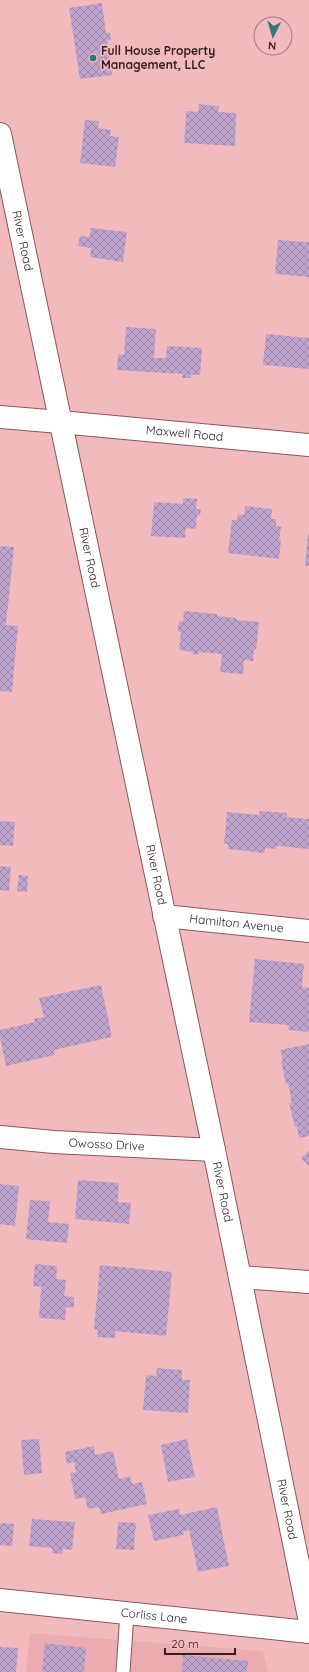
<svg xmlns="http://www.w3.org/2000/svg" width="309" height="1672" font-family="Quicksand,sans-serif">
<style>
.built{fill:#ebacb1}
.building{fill:url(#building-cross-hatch)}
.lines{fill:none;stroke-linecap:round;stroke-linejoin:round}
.service-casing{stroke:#88575c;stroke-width:15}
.minor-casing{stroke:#88575c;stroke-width:24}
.tertiary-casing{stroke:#88575c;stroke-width:24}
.secondary-casing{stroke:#88575c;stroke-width:24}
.primary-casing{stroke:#88575c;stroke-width:24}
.service{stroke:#fff;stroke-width:13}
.minor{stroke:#fff;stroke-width:22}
.tertiary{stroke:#fff;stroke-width:22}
.secondary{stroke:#fff;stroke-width:22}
.primary{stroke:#fff;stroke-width:22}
.poi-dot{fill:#2e7876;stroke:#f3babe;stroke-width:1.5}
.labels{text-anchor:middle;stroke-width:3.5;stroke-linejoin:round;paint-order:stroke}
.poi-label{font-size:12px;font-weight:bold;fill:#311c1e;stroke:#f3babe;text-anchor:start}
.street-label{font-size:12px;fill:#311c1e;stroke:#f3babe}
</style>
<defs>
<pattern id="building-cross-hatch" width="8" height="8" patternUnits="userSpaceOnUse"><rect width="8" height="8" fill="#bfa4ce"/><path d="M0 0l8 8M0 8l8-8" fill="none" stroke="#9c85a7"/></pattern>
</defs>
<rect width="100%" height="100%" fill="#f3babe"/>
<path class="built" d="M30,1633L263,1651L268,1672H26Z"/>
<g class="building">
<path d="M102,3L106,33L110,32L111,40L107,41L112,75L80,79L69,8Z"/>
<path d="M199,104L219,106L218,112L236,113L235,146L184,143L186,111L198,112Z"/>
<path d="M85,120L99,121L98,128L111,130L110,136L119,137L115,167L80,163Z"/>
<path d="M91,228L127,232L123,262L90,257L91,248L78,246L80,236L89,237Z"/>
<path d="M278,240L309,242V277L275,274Z"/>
<path d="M126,327L156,329L154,358H166L167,346L202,348L200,375H191V378H182L183,374L117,370L118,354L124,355Z"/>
<path d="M266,334L309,338V369L263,365Z"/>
<path d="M183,498L197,499L196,509H201L200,515H197L196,529L186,528L185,538L151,536L154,502L183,504Z"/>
<path d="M245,506L272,509L271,519H276V526L281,527L279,540H281L279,559L228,553L232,520H237L238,514L244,515Z"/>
<path d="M308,534H309V566H305Z"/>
<path d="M0,546L14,547L6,625L18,626L12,692L0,691Z"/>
<path d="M184,611L217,614V616L236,618V620L259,622L256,650L254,649L253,661L244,660L243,674L220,672L222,654L199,652L198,655L192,654L193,652L179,650L181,632L178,631L179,621L183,622Z"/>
<path d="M260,811L287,813V817L309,819V849L277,846L276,849L265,848L264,853L228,849V844H224L227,812L259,815Z"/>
<path d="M0,821L15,822L13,846L0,845Z"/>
<path d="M0,866L11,867L9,891L0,890Z"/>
<path d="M19,875L28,876L27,892L17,891Z"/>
<path d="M255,959L304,964L302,987L309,988V1032L288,1030L289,1025L249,1022Z"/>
<path d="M101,985L112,1037L54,1050L55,1055L6,1066L0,1037V1030L35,1022L34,1019L44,1017L39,998Z"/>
<path d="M309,1044V1136L299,1138L297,1127H295L289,1103H292L288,1083L286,1084L281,1061H283L280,1050Z"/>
<path d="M309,1151V1166L301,1158Z"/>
<path d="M78,1180L119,1183L118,1202L131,1203L129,1224L75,1219Z"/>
<path d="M0,1184L19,1186L15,1226L0,1224Z"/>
<path d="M30,1200L50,1201L48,1222L69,1224L67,1243L26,1239Z"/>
<path d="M35,1264L57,1266L56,1279L66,1280L64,1296L74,1297V1308L66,1307L65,1320L39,1318L41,1287L33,1286Z"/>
<path d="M100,1265L172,1272L166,1336L115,1331V1338L97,1337L98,1330L94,1329Z"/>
<path d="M157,1368L182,1370V1380H190L188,1413L143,1410L146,1375L156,1376Z"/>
<path d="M39,1439L42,1473L24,1475L21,1440Z"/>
<path d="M187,1439L195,1477L168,1482L161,1445Z"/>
<path d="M94,1446L95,1455L113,1451L119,1479L130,1476L132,1484L142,1482L147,1504L101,1514L99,1507L88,1509L85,1497L75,1499L70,1473L76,1472L74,1462L67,1464L65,1452Z"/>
<path d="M217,1507L229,1566L198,1572L189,1530L183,1532L184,1535L154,1541L148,1515L179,1509L180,1515Z"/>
<path d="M32,1519L75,1522L72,1550L63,1549L62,1554L52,1553V1548L29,1546Z"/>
<path d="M118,1522L136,1523L134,1550L116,1549Z"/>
<path d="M0,1523L14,1524L12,1546L0,1545Z"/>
<path d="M45,1643L86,1648L84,1672H42Z"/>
<path d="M0,1647L18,1648L16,1672H0Z"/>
<path d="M183,1655L248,1661L247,1672H182Z"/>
</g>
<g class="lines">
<g class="service-casing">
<path id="service" d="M123,1672L127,1613"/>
</g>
<g class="minor-casing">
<g id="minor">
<path d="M0,417L60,422"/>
<path id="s1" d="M164,916L309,931"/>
<path d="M240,1277L309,1282"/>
<path id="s2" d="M0,1600L309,1632"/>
</g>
</g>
<g class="tertiary-casing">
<g id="tertiary">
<path id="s3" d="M0,1137L54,1142L214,1150"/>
</g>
</g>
<g class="secondary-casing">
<g id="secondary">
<path id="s4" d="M60,422L309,445"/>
</g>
</g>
<g class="primary-casing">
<g id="primary">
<path id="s5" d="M0,134L214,1150L309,1617"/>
</g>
</g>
<use href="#service" class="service"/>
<use href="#minor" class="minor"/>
<use href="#tertiary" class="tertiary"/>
<use href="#secondary" class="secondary"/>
<use href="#primary" class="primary"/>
</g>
<circle class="poi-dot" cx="93" cy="58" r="4"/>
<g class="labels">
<g class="poi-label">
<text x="101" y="55">Full House Property<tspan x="101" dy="14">Management, LLC</tspan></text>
</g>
<g class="street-label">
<text dy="4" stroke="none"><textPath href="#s5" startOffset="109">River Road</textPath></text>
<text dy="4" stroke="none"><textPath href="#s4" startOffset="125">Maxwell Road</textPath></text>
<text dy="4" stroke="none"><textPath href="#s5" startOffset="433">River Road</textPath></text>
<text dy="4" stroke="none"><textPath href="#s5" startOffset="757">River Road</textPath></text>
<text dy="4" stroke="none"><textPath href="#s1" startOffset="73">Hamilton Avenue</textPath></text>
<text dy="4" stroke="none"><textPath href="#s3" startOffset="107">Owosso Drive</textPath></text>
<text dy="4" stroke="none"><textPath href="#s5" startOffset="1081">River Road</textPath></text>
<text dy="4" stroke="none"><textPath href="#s5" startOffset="1405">River Road</textPath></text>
<text dy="4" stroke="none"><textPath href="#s2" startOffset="155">Corliss Lane</textPath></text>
</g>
</g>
<g transform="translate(273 36) rotate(185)"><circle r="19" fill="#f3babe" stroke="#a57b7e"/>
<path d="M0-3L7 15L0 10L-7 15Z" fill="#2e7876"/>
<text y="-6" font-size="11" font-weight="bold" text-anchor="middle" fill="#311c1e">N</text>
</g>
<path d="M165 1648v6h70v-6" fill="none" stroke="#311c1e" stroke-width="2"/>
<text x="171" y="1648" font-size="12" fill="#311c1e" stroke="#f3babe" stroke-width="3" paint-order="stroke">20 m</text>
</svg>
